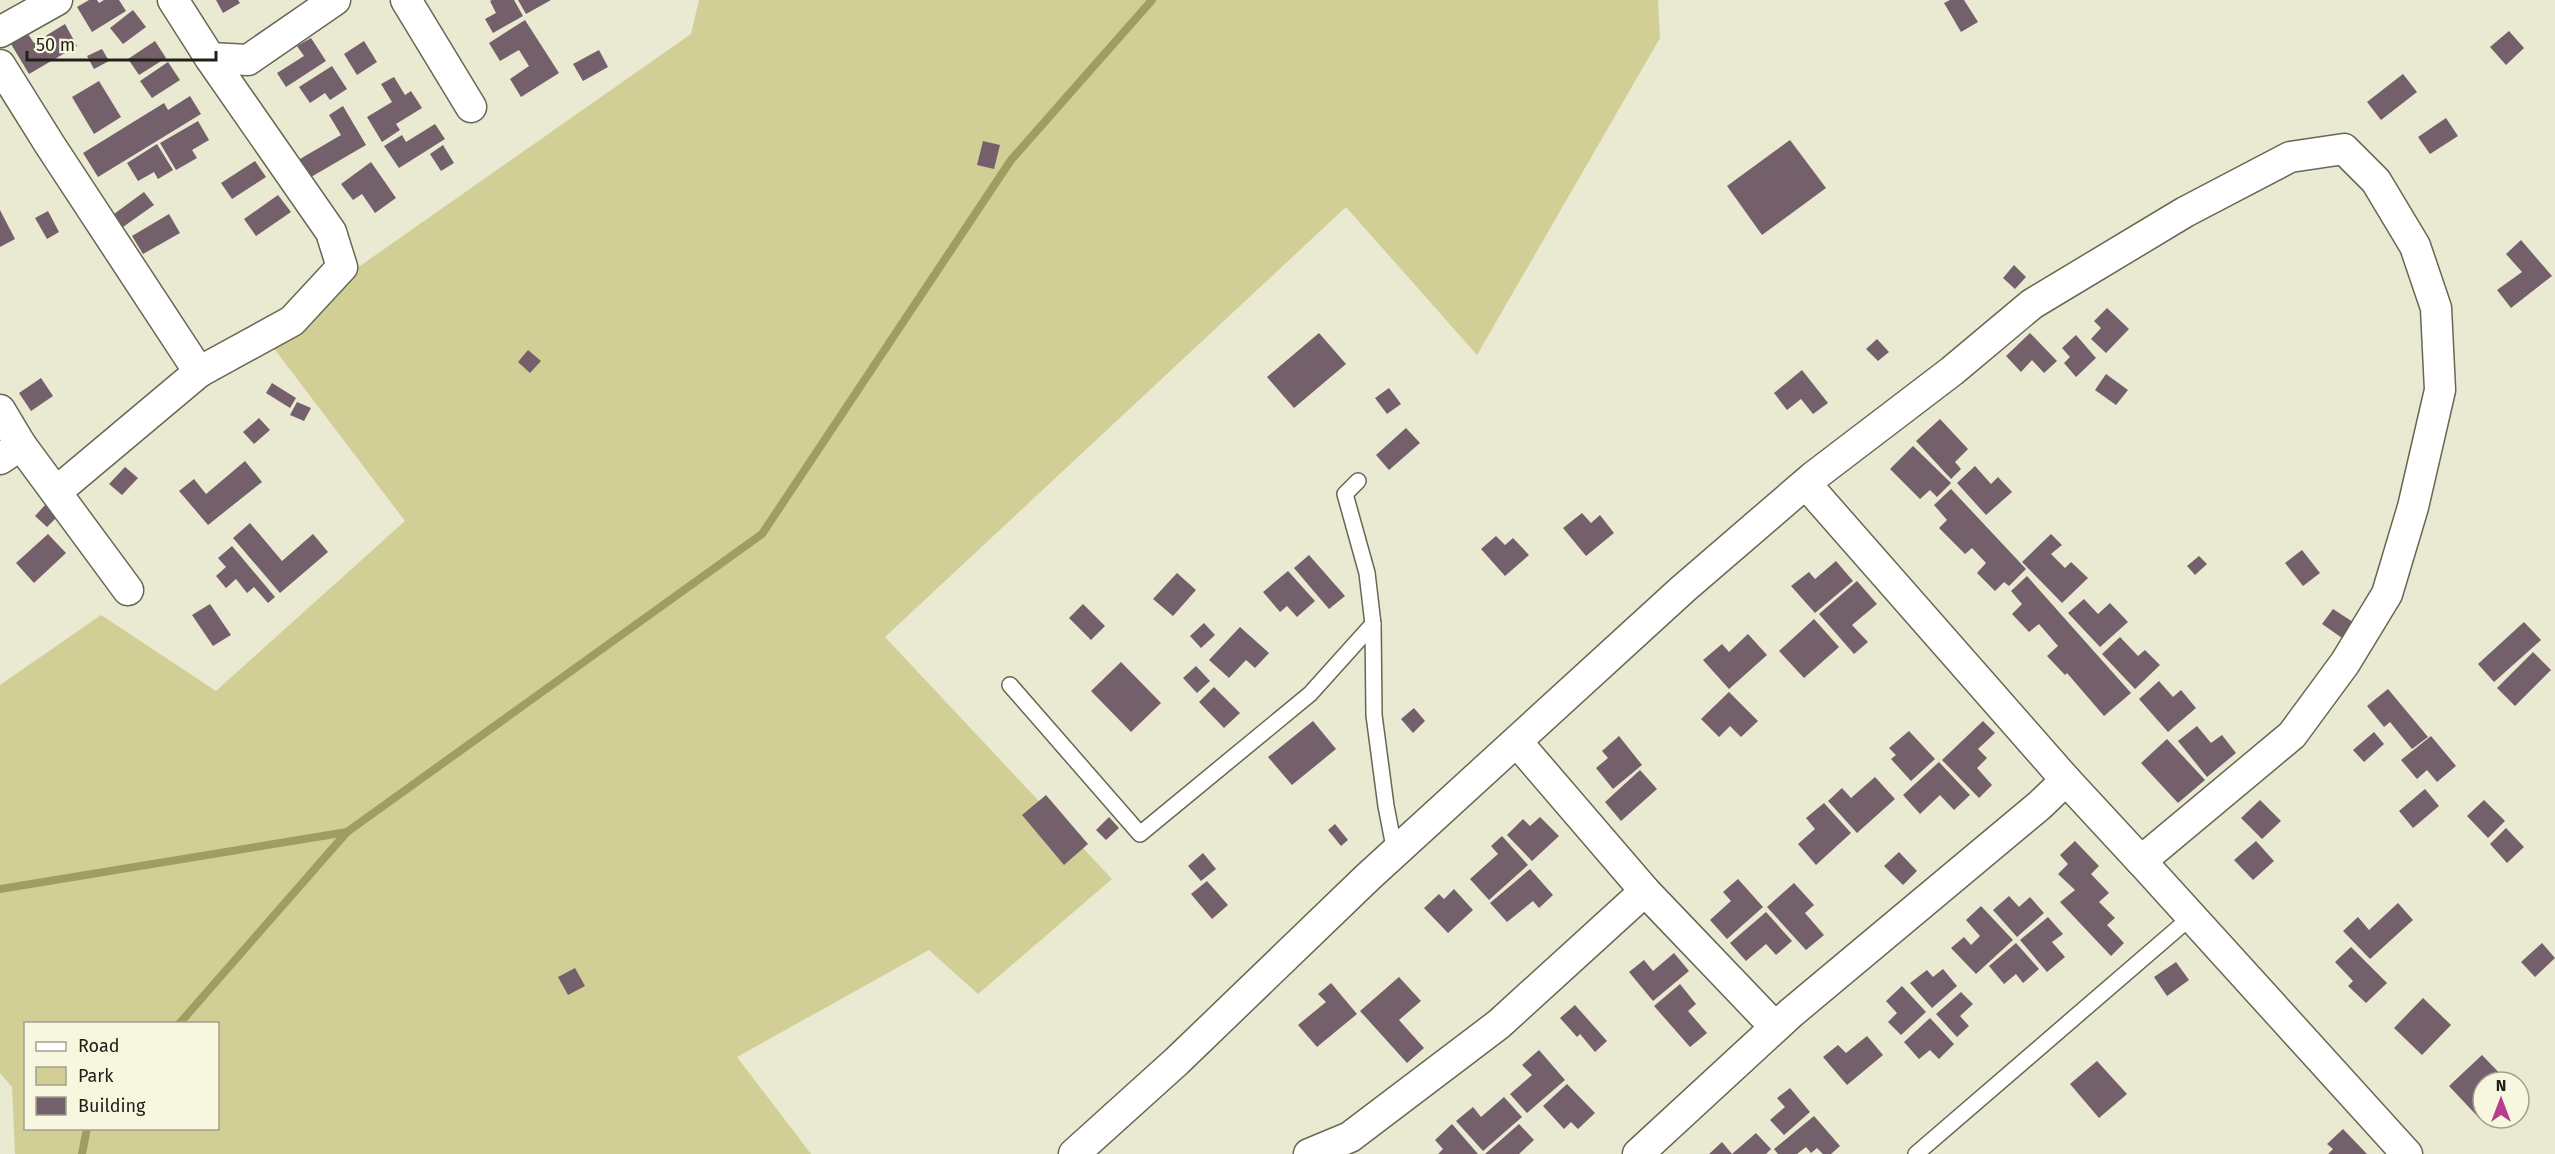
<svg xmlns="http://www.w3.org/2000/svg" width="2555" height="1154" font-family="'Fira Sans',sans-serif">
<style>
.green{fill:#d2cf96;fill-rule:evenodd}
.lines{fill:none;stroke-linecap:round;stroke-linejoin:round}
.stream{stroke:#a19d62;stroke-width:8}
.building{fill:#74606b}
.lane-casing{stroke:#686753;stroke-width:18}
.street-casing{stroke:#686753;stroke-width:33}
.lane{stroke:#fff;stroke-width:15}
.street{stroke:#fff;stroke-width:30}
</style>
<rect width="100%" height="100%" fill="#eae9d1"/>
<path class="green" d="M699,0H1658L1660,38L1477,355L1346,207L885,637L1112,879L978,994L929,950L737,1057L811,1154H15L12,1087L0,1073V685L101,615L216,691L405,521L263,334L691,34ZM26,1024H218V1128H26Z"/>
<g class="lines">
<g class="stream">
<path d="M0,889L347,832"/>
<path d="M179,1024L347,832L762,534L1011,160L1152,0"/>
<path d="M82,1154L87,1128"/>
</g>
</g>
<g class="building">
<path d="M89,0H97L99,3L104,0H119L126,11L92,32L77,7Z"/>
<path d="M216,0H238L240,3L223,13Z"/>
<path d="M492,0H514L523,16L493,33L485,19L496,13L490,1Z"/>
<path d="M518,0H551L526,14Z"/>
<path d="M1950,0H1964L1978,22L1961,32L1944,3Z"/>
<path d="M133,10L146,27L123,44L110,28Z"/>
<path d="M525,20L559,73L521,97L510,79L529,66L519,50L500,61L489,43Z"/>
<path d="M65,24L77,46L29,74L11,44L28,34L34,43Z"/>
<path d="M2509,31L2524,48L2506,65L2490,47Z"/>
<path d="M311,38L326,61L286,87L277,73L304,56L297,46Z"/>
<path d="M155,41L166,58L139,75L128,59Z"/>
<path d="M364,41L377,62L357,75L344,54Z"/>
<path d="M102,49L109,61L94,69L87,56Z"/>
<path d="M599,50L608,67L583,81L573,64Z"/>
<path d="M168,62L180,80L152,98L140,81Z"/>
<path d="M332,66L347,89L330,100L325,93L310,103L299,87Z"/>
<path d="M2403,74L2417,92L2381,120L2367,102Z"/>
<path d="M394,77L405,95L411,91L422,108L396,124L400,130L382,142L367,117L392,102L381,84Z"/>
<path d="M99,81L121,117L94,134L72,97Z"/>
<path d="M190,96L201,114L98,177L83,153L164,103L168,110Z"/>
<path d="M343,106L366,145L311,177L300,159L341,135L329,115Z"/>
<path d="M2446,118L2458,136L2430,154L2418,137Z"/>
<path d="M198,121L209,140L192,150L197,158L176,170L160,143Z"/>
<path d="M435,124L445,139L399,168L384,146L402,135L406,142Z"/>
<path d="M1790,140L1826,188L1762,235L1727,186Z"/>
<path d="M983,141L1000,145L994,169L977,165Z"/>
<path d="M157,144L173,170L158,179L154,172L138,181L127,163Z"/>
<path d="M443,145L454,163L441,171L430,154Z"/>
<path d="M255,161L266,177L232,199L221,183Z"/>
<path d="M371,162L396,198L375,213L362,194L353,200L341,184Z"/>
<path d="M144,192L154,205L123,227L114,214Z"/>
<path d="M278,195L291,212L256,236L244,219Z"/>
<path d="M0,210L15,239L0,247Z"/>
<path d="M48,211L59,232L47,239L35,218Z"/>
<path d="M169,214L180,233L143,254L132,236Z"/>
<path d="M2521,240L2552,276L2511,308L2497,290L2522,272L2506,254Z"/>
<path d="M2014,265L2026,277L2015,289L2003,278Z"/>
<path d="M2107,308L2129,329L2106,353L2091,339L2101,328L2094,321Z"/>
<path d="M1319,333L1346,364L1294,408L1267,377Z"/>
<path d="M2030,333L2057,361L2044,373L2032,360L2021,372L2006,356Z"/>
<path d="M2076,335L2096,358L2076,377L2064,363L2070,357L2062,348Z"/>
<path d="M1877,339L1889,352L1878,361L1866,349Z"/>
<path d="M528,350L541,361L530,373L518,362Z"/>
<path d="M1802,370L1828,403L1813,414L1801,399L1787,410L1774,393Z"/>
<path d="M2106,374L2128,390L2116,405L2095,390Z"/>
<path d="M41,378L53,396L31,411L19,393Z"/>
<path d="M272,383L296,398L290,408L266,393Z"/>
<path d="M1389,388L1401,404L1387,414L1375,398Z"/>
<path d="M297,402L311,408L304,421L290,415Z"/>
<path d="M259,418L270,430L254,444L243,432Z"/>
<path d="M1940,419L1968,449L1955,462L1961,469L1951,479L1916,441Z"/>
<path d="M1406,428L1420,443L1389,470L1376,455Z"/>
<path d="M1913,446L1951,483L1937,497L1930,490L1920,499L1890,469Z"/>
<path d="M245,461L262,482L208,525L179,491L194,479L206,494Z"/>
<path d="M1975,466L1991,484L1998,477L2012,492L1986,515L1957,483Z"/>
<path d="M125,467L138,478L122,495L109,484Z"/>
<path d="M1951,489L2026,569L2009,586L2004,582L1995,591L1977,573L1986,563L1972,548L1965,554L1939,528L1947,520L1934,505Z"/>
<path d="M45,505L57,517L47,527L35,516Z"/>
<path d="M1582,513L1591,523L1600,515L1614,533L1586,556L1563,528Z"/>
<path d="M250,523L282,561L313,534L328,552L280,593L233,538Z"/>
<path d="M48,534L66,553L34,583L16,563Z"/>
<path d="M2051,534L2062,545L2051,554L2065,568L2071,562L2088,578L2062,603L2022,562Z"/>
<path d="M1496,536L1505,545L1513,538L1529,555L1505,576L1481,549Z"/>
<path d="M232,546L275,597L268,603L254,587L247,593L236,579L226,588L216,576L226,567L218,558Z"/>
<path d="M2302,550L2320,573L2303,586L2285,563Z"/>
<path d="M1309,555L1345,596L1329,609L1294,568Z"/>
<path d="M2199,556L2207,564L2195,575L2187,566Z"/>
<path d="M1836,561L1853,581L1815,613L1791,586L1809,572L1815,579Z"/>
<path d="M1288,571L1315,601L1297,617L1287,606L1280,612L1263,592Z"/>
<path d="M1177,573L1196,590L1173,616L1153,599Z"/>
<path d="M2027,576L2131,693L2104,716L2067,673L2065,675L2047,656L2058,646L2039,624L2029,632L2012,614L2022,604L2011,591Z"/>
<path d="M1857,581L1877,604L1852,625L1868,642L1854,654L1819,614Z"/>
<path d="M2084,599L2098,614L2110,603L2128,622L2100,647L2068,613Z"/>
<path d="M210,604L231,635L213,646L192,615Z"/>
<path d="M1083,604L1105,626L1091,640L1069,618Z"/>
<path d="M2333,609L2356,624L2345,640L2322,624Z"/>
<path d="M1814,619L1839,647L1804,678L1779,651Z"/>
<path d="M2524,622L2541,640L2494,682L2478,664Z"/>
<path d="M1204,623L1215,635L1201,648L1190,636Z"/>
<path d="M1240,627L1269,653L1255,668L1246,660L1229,678L1209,660Z"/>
<path d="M1748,634L1767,655L1729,689L1703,660L1722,644L1729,652Z"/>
<path d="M2120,637L2138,656L2145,650L2160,665L2135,689L2102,654Z"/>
<path d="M2533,652L2551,670L2515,706L2497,688Z"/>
<path d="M1121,662L1161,703L1131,732L1091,691Z"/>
<path d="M1196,666L1210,681L1197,693L1183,678Z"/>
<path d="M2159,681L2173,697L2181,690L2196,708L2168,732L2139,699Z"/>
<path d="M1214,687L1240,713L1224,728L1199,702Z"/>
<path d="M2388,689L2428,737L2412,749L2390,722L2384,727L2367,706Z"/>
<path d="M1729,692L1758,721L1741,737L1730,726L1719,737L1701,719Z"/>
<path d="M1414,708L1425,721L1413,733L1401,719Z"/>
<path d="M1313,721L1336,749L1292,785L1268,757Z"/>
<path d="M1983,721L1995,733L1978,749L1987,758L1977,768L1992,785L1979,798L1942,760Z"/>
<path d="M2197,726L2211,743L2222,735L2236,753L2207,777L2178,741Z"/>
<path d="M1909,731L1935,759L1911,781L1891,759L1896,755L1889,748Z"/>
<path d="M2374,732L2384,744L2364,762L2353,750Z"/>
<path d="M1619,736L1642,765L1613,789L1596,768L1608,758L1602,751Z"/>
<path d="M2431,736L2456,766L2437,782L2427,770L2417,779L2401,760Z"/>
<path d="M2167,739L2205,780L2178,803L2141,763Z"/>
<path d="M1939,762L1970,795L1954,810L1940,795L1920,814L1903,795Z"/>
<path d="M1640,770L1657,789L1621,821L1605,802Z"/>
<path d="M1875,777L1895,799L1857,833L1828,801L1842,788L1851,798Z"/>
<path d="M2425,789L2439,806L2413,828L2399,811Z"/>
<path d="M1046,795L1088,844L1064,865L1022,815Z"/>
<path d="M2260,800L2281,821L2262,839L2241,818Z"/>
<path d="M2484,800L2505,821L2488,838L2467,816Z"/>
<path d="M1824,803L1851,833L1816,865L1798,844L1815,829L1806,818Z"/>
<path d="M1109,817L1119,828L1106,840L1096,830Z"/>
<path d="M1540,817L1559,836L1532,861L1507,835L1523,819L1530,826Z"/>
<path d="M1335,824L1348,840L1341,846L1328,830Z"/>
<path d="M2506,828L2524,847L2507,863L2490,844Z"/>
<path d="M1502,836L1528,865L1489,900L1470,879L1498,854L1491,846Z"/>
<path d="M2075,841L2099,866L2091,874L2109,893L2099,902L2115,918L2107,925L2124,943L2111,956L2060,902L2075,890L2058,874L2068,864L2060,855Z"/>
<path d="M2256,841L2274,861L2253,880L2234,860Z"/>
<path d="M1899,852L1917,871L1903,885L1884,866Z"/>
<path d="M1203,853L1216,869L1201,881L1188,866Z"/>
<path d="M1530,869L1553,895L1539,908L1533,901L1507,922L1490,903Z"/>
<path d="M1738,879L1763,907L1727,939L1710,920L1731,901L1723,892Z"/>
<path d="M1207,881L1228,905L1212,919L1191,894Z"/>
<path d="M1794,883L1814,905L1805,913L1824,935L1806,950L1767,907Z"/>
<path d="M1454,889L1473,910L1448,933L1424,908L1439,894L1444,899Z"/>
<path d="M2009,896L2019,907L2030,897L2044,913L2017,937L1993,910Z"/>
<path d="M2398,903L2413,920L2370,959L2343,931L2358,917L2369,930Z"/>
<path d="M1981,906L2013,940L1976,974L1951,948L1964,937L1971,945L1980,936L1966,920Z"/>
<path d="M1766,912L1792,941L1776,955L1766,944L1746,961L1730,943Z"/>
<path d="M2048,917L2063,934L2052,942L2065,957L2047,972L2020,940Z"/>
<path d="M2016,943L2039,969L2023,983L2016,974L2004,984L1989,966Z"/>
<path d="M2542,943L2555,958L2535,977L2521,962Z"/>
<path d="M2351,947L2387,983L2366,1003L2348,986L2353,981L2335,962Z"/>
<path d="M1674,953L1689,971L1653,1001L1629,972L1644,960L1653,971Z"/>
<path d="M2176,962L2189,980L2167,996L2154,977Z"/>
<path d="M575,968L585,986L568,995L558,977Z"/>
<path d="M1943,969L1957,986L1932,1008L1910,983L1927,970L1933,977Z"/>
<path d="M1399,977L1421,1001L1399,1020L1424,1048L1407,1063L1360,1011Z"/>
<path d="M1331,983L1357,1014L1317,1047L1298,1025L1326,1002L1318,994Z"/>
<path d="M1680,984L1696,1004L1688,1011L1707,1033L1690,1047L1654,1006Z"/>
<path d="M1902,986L1926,1012L1901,1035L1888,1022L1897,1013L1886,1001Z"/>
<path d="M1961,992L1973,1004L1960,1016L1969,1026L1957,1037L1936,1014Z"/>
<path d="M2423,998L2451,1025L2422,1055L2394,1028Z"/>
<path d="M1575,1005L1607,1041L1595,1052L1580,1034L1577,1037L1560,1018Z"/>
<path d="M1930,1018L1954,1044L1939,1059L1930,1050L1919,1059L1904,1042Z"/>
<path d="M1867,1036L1883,1055L1847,1085L1823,1057L1838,1045L1846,1053Z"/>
<path d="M1539,1050L1565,1080L1527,1113L1510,1094L1532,1075L1522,1065Z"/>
<path d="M2482,1055L2508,1082H2483V1116L2480,1119L2449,1086Z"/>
<path d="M2097,1061L2127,1094L2099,1118L2070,1084Z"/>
<path d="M1567,1084L1595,1113L1578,1129L1571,1122L1564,1129L1543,1106Z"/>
<path d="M1790,1088L1810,1112L1784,1135L1770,1120L1785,1107L1777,1098Z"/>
<path d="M1504,1097L1522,1117L1483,1151L1456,1121L1473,1107L1481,1117Z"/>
<path d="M1814,1116L1840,1146L1831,1154H1823L1817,1148L1811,1153L1806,1147L1797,1154H1778L1774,1149Z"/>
<path d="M1452,1124L1478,1154H1438L1443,1149L1435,1140Z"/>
<path d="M1519,1124L1534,1140L1519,1154H1485Z"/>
<path d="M2343,1129L2367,1154H2328L2333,1149L2327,1144Z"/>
<path d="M1756,1133L1771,1149L1766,1154H1709L1722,1142L1732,1154Z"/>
</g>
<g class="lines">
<g class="lane-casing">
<g id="lane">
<path d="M1358,481L1345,494L1367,573L1373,624L1374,715L1386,806L1395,852"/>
<path d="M1010,685L1140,834L1310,694L1373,624"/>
<path d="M1916,1154L2191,917"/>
</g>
</g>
<g class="street-casing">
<g id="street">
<path d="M173,0L210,58L248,60L335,0"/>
<path d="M406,0L471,107"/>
<path d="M0,32L57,0"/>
<path d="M0,65L50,145L199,372L56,492"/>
<path d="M199,372L292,321L342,267L331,232L210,58"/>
<path d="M0,410L21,445L0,459"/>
<path d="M21,445L128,590"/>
<path d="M1806,484L2066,780"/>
<path d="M1517,742L1645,891L1775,1027"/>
<path d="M2141,861L2407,1154"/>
<path d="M1074,1154L1177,1061L1368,877L1683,589L1813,477L1952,371L2032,304L2185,212L2290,157L2344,149L2376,181L2415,246L2436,308L2440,390L2413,507L2387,594L2345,663L2292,735L2141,861L2066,780L2040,805L1791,1013L1638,1154"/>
<path d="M1309,1154L1350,1137L1499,1024L1645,891"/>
</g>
</g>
<use href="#lane" class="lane"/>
<use href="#street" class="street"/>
</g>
<rect x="24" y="1022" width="195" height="108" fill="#f7f6de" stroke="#a2a18f" stroke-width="1.5"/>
<rect x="36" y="1042" width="30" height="9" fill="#ffffff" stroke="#a2a18f" stroke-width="1.5"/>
<text x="78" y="1052" font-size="18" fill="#222119">Road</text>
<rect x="36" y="1067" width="30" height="18" fill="#d2cf96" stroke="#a2a18f" stroke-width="1.5"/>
<text x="78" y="1082" font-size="18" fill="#222119">Park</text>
<rect x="36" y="1097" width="30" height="18" fill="#74606b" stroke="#a2a18f" stroke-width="1.5"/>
<text x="78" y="1112" font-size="18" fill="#222119">Building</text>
<g transform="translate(2501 1100)"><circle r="28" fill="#f7f6de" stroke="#a2a18f" stroke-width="1.5"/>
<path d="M0-4.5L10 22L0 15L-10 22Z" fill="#b93d8e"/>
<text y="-9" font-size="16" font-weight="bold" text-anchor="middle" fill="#222119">N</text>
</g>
<path d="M27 51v9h189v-9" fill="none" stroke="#222119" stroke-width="3"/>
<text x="36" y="51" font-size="18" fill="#222119" stroke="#f7f6de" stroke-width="4.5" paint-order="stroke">50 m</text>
</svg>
